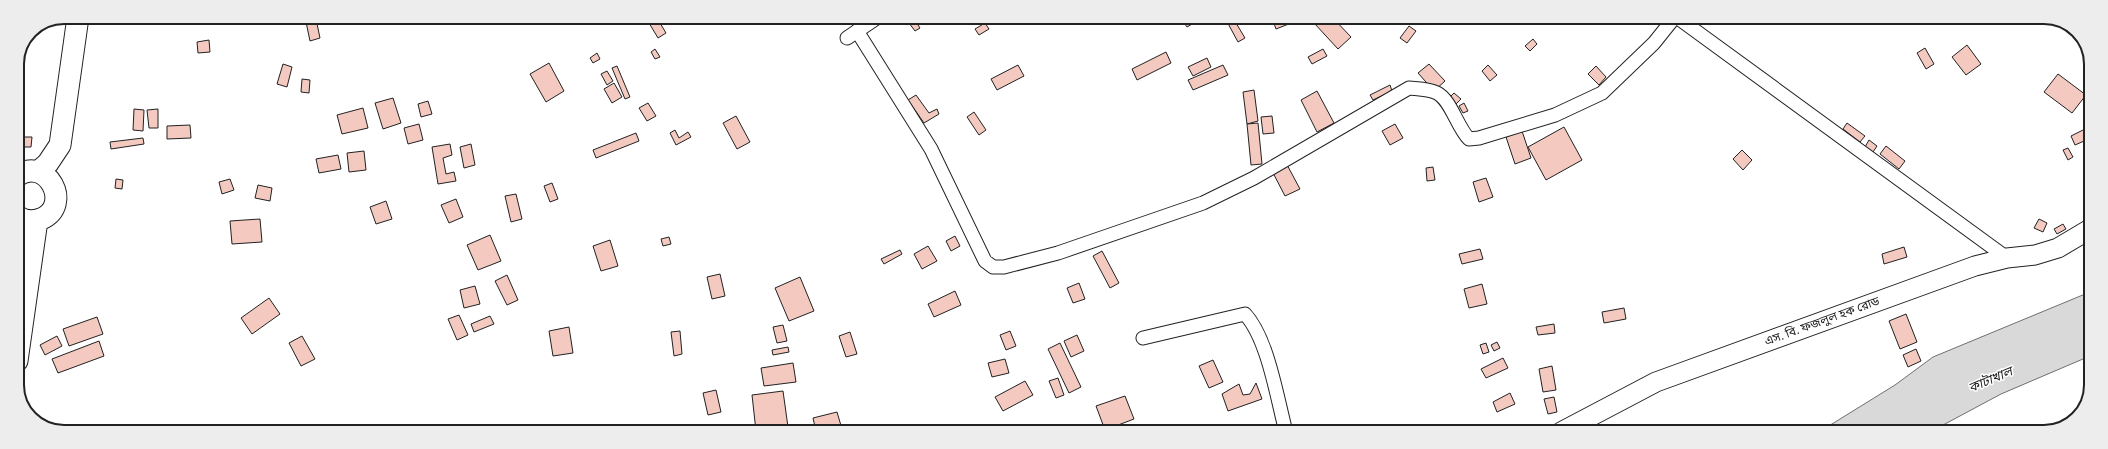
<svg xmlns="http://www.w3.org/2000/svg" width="2108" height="449" font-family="'IBM Plex Serif','Noto Sans Bengali',serif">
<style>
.water{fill:#d9d9d9;stroke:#6f6f6f}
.building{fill:#f3c9c0;stroke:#222}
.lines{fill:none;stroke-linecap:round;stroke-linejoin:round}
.street-casing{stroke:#222;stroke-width:15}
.secondary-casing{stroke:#222;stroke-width:21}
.primary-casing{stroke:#222;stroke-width:23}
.street{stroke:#fff;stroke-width:13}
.secondary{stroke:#fff;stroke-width:19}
.primary{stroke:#fff;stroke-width:21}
.labels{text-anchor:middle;stroke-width:3;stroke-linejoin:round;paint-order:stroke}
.street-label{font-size:12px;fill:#222;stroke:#fff}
.water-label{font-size:13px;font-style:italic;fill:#222;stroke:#fff}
.rim{fill:none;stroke:#222;stroke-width:2}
</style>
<rect width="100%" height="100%" fill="#fff"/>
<path class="water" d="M2090,292V356L2001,394L1930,432H1819L1895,385L1933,357Z"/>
<g class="building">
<path d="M908,17H913L920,28L915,31L906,19Z"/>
<path d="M1186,17H1201V19L1187,27L1182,20Z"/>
<path d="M657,18L666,33L658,38L649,23Z"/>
<path d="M1225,18H1233L1245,38L1238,42Z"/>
<path d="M1272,18H1299V20L1276,29Z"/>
<path d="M1321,18H1333L1351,37L1338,49L1314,23Z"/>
<path d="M316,19L320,38L310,41L306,22Z"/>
<path d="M985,23L989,29L979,35L975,29Z"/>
<path d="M1409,26L1416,31L1407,43L1400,38Z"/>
<path d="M1533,39L1537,44L1530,51L1525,46Z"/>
<path d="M209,40L210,52L198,53L197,42Z"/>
<path d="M1967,45L1981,64L1966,75L1952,57Z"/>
<path d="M1925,48L1934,64L1926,69L1917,53Z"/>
<path d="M655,49L660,57L655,59L651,52Z"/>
<path d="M1323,49L1327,56L1312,64L1308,57Z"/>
<path d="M1166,52L1171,63L1137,80L1132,69Z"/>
<path d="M597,53L600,59L593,63L590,58Z"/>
<path d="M1207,58L1211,67L1193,76L1188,67Z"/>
<path d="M549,63L564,91L546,102L530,74Z"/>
<path d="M283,64L292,67L287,87L277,84Z"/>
<path d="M1429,64L1445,81L1434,91L1418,73Z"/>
<path d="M1018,65L1024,76L997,90L991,79Z"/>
<path d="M1223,65L1228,75L1193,90L1188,80Z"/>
<path d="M1488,65L1497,75L1490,81L1482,71Z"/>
<path d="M617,66L630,97L625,99L612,68Z"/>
<path d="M1596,66L1606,77L1599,85L1588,74Z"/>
<path d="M607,71L613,81L607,85L601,74Z"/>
<path d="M2058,74L2086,95L2072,113L2044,92Z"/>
<path d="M302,79L310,80L309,93L301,92Z"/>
<path d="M614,83L622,97L612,103L604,89Z"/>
<path d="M1390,85L1392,91L1373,100L1370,95Z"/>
<path d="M1254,90L1258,121L1247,124L1243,92Z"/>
<path d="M1317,91L1334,123L1317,132L1301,100Z"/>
<path d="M1454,93L1461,99L1456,104L1449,98Z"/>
<path d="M916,95L929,113L937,109L939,114L924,123L908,100Z"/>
<path d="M393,98L401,123L383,129L375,103Z"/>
<path d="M428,101L432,114L421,117L418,104Z"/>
<path d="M648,103L656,116L647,121L639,108Z"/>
<path d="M1464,103L1468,111L1463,113L1459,106Z"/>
<path d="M363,108L368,128L342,134L337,115Z"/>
<path d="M134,109L144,110L143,131L133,130Z"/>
<path d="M158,109V128H149L147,110Z"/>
<path d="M974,112L986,130L979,135L967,117Z"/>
<path d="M736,116L750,142L737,149L723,123Z"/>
<path d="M1272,116L1274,133L1263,134L1261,117Z"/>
<path d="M1258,123L1262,164L1251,165L1247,124Z"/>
<path d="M1847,123L1865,136L1860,142L1843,129Z"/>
<path d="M419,124L423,140L408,144L404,128Z"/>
<path d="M1395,124L1403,138L1390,145L1382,131Z"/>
<path d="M190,125L191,138L167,139V126Z"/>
<path d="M1564,127L1582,160L1546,180L1528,147Z"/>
<path d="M2089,127L2091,138L2075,145L2071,136Z"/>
<path d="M675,130L679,138L688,132L691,137L676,145L670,133Z"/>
<path d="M1522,131L1531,158L1515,164L1506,137Z"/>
<path d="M636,133L639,141L596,158L593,150Z"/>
<path d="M24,137H32L31,147H24Z"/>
<path d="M143,138L144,144L111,149L110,142Z"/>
<path d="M1869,140L1877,146L1873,152L1865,147Z"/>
<path d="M450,144L452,155L443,158L446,174L454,172L456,181L438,184L432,147Z"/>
<path d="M471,144L475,165L464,168L460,147Z"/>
<path d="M1886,146L1905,161L1899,169L1880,154Z"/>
<path d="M2068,148L2073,157L2068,160L2063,150Z"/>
<path d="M1742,150L1752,160L1743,170L1733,159Z"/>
<path d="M364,151L366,170L349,172L347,153Z"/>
<path d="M338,155L341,169L319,173L316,159Z"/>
<path d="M1285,161L1300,189L1285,196L1271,169Z"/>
<path d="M1433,167L1435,180L1427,181L1426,168Z"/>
<path d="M1486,178L1493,197L1479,202L1473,182Z"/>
<path d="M116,179L123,180L122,189L115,188Z"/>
<path d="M230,179L234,190L222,194L219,182Z"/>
<path d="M552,183L558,199L550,202L544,186Z"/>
<path d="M258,185L272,188L270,201L255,198Z"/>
<path d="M516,194L522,219L511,222L505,196Z"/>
<path d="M456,199L463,217L449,223L441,205Z"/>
<path d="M386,201L392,219L376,224L370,207Z"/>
<path d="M260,219L262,242L232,244L230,221Z"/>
<path d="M2039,219L2047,223L2043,232L2034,228Z"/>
<path d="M2063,224L2066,229L2057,234L2054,229Z"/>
<path d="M490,235L501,261L478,270L467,245Z"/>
<path d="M955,236L960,246L951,251L946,241Z"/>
<path d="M669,237L671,244L663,246L661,239Z"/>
<path d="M610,240L618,266L601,271L593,246Z"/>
<path d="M928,246L937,261L922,269L914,254Z"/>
<path d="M1904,247L1907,257L1884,264L1882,254Z"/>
<path d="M1480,249L1483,259L1462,264L1459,254Z"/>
<path d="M900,250L902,254L884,264L881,259Z"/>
<path d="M1102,251L1119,283L1110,288L1093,256Z"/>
<path d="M720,274L725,296L712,299L707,277Z"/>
<path d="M507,275L518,300L507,305L495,281Z"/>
<path d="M800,277L814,311L789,321L775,288Z"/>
<path d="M1079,283L1085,299L1073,303L1067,288Z"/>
<path d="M1482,284L1487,304L1469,308L1464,289Z"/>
<path d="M475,286L480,304L464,308L460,290Z"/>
<path d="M955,291L961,305L934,317L928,304Z"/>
<path d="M269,298L280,314L252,334L241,318Z"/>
<path d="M1624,308L1626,319L1604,323L1602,312Z"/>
<path d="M1906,314L1917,342L1900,349L1889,321Z"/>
<path d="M459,315L468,335L457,340L448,319Z"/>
<path d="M490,316L494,324L474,332L471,324Z"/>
<path d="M97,317L103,334L69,346L63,329Z"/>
<path d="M1554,324L1555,333L1538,335L1536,327Z"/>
<path d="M783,325L787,341L777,343L773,327Z"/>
<path d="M569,327L573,353L553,356L549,331Z"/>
<path d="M680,331L682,354L674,356L671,332Z"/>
<path d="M1010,331L1016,346L1006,350L1000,335Z"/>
<path d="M850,332L857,354L846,357L839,336Z"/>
<path d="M1077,335L1084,351L1071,357L1064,341Z"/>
<path d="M57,336L62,346L45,355L40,345Z"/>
<path d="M302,336L315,359L301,366L289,343Z"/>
<path d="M99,341L104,356L58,373L52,359Z"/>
<path d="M1497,342L1500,348L1494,351L1491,345Z"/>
<path d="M1060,343L1081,387L1069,393L1048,349Z"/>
<path d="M1486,343L1489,352L1483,354L1480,345Z"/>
<path d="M788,347L789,352L773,355L772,350Z"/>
<path d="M1916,349L1921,361L1908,367L1903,355Z"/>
<path d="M1503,358L1508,368L1486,378L1481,369Z"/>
<path d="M1005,359L1009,373L992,377L988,363Z"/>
<path d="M1213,360L1223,382L1209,388L1199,366Z"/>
<path d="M793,363L796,382L764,386L761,368Z"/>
<path d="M1552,366L1556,390L1543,392L1539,369Z"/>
<path d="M1058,378L1064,395L1056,398L1049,381Z"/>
<path d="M1025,381L1033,395L1003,411L995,397Z"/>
<path d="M1256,383L1262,399L1228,411L1222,394L1239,384L1243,395L1250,394Z"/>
<path d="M716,390L721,412L708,415L703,393Z"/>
<path d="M783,391L788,427L756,431L752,395Z"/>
<path d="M1510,393L1515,404L1497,412L1493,402Z"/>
<path d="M1125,396L1134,419L1105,430L1096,406Z"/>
<path d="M1554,397L1557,412L1548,414L1544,399Z"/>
<path d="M837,412L842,429L816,431L813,418Z"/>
</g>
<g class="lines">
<g class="street-casing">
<g id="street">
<path d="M1678,18L2007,258"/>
<path d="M857,31L931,149L985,261L993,267H1004L1058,253L1203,203L1254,178L1409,88C1418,89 1429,89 1437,93C1451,100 1457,127 1469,139L1479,138L1555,115L1602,93L1654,43L1674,18"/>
<path d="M847,38L878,17"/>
<path d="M1143,338L1245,314C1268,339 1277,398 1286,432"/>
</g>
</g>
<g class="secondary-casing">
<path id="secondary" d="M1561,432L1656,382L1975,266L2007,258L2035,255L2058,248L2090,229"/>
</g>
<g class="primary-casing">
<g id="primary">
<path d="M39,171L48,163L60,145L78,17"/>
<path d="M17,176C46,155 74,205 41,219C33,222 24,221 17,216"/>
<path d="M17,361L37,220"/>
</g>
</g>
<use href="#street" class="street"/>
<use href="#secondary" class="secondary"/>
<use href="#primary" class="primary"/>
</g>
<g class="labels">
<g class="street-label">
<text transform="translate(1822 321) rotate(-20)" y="4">এস. বি. ফজলুল হক রোড</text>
</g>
<g class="water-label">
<text transform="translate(1990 379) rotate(-23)" y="5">কাটাখাল</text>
</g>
</g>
<path d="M0 0H2108V449H0ZM64 24H2044A40 40 0 0 1 2084 64V385A40 40 0 0 1 2044 425H64A40 40 0 0 1 24 385V64A40 40 0 0 1 64 24Z" fill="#ededed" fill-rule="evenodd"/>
<path class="rim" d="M64 24H2044A40 40 0 0 1 2084 64V385A40 40 0 0 1 2044 425H64A40 40 0 0 1 24 385V64A40 40 0 0 1 64 24Z"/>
</svg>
